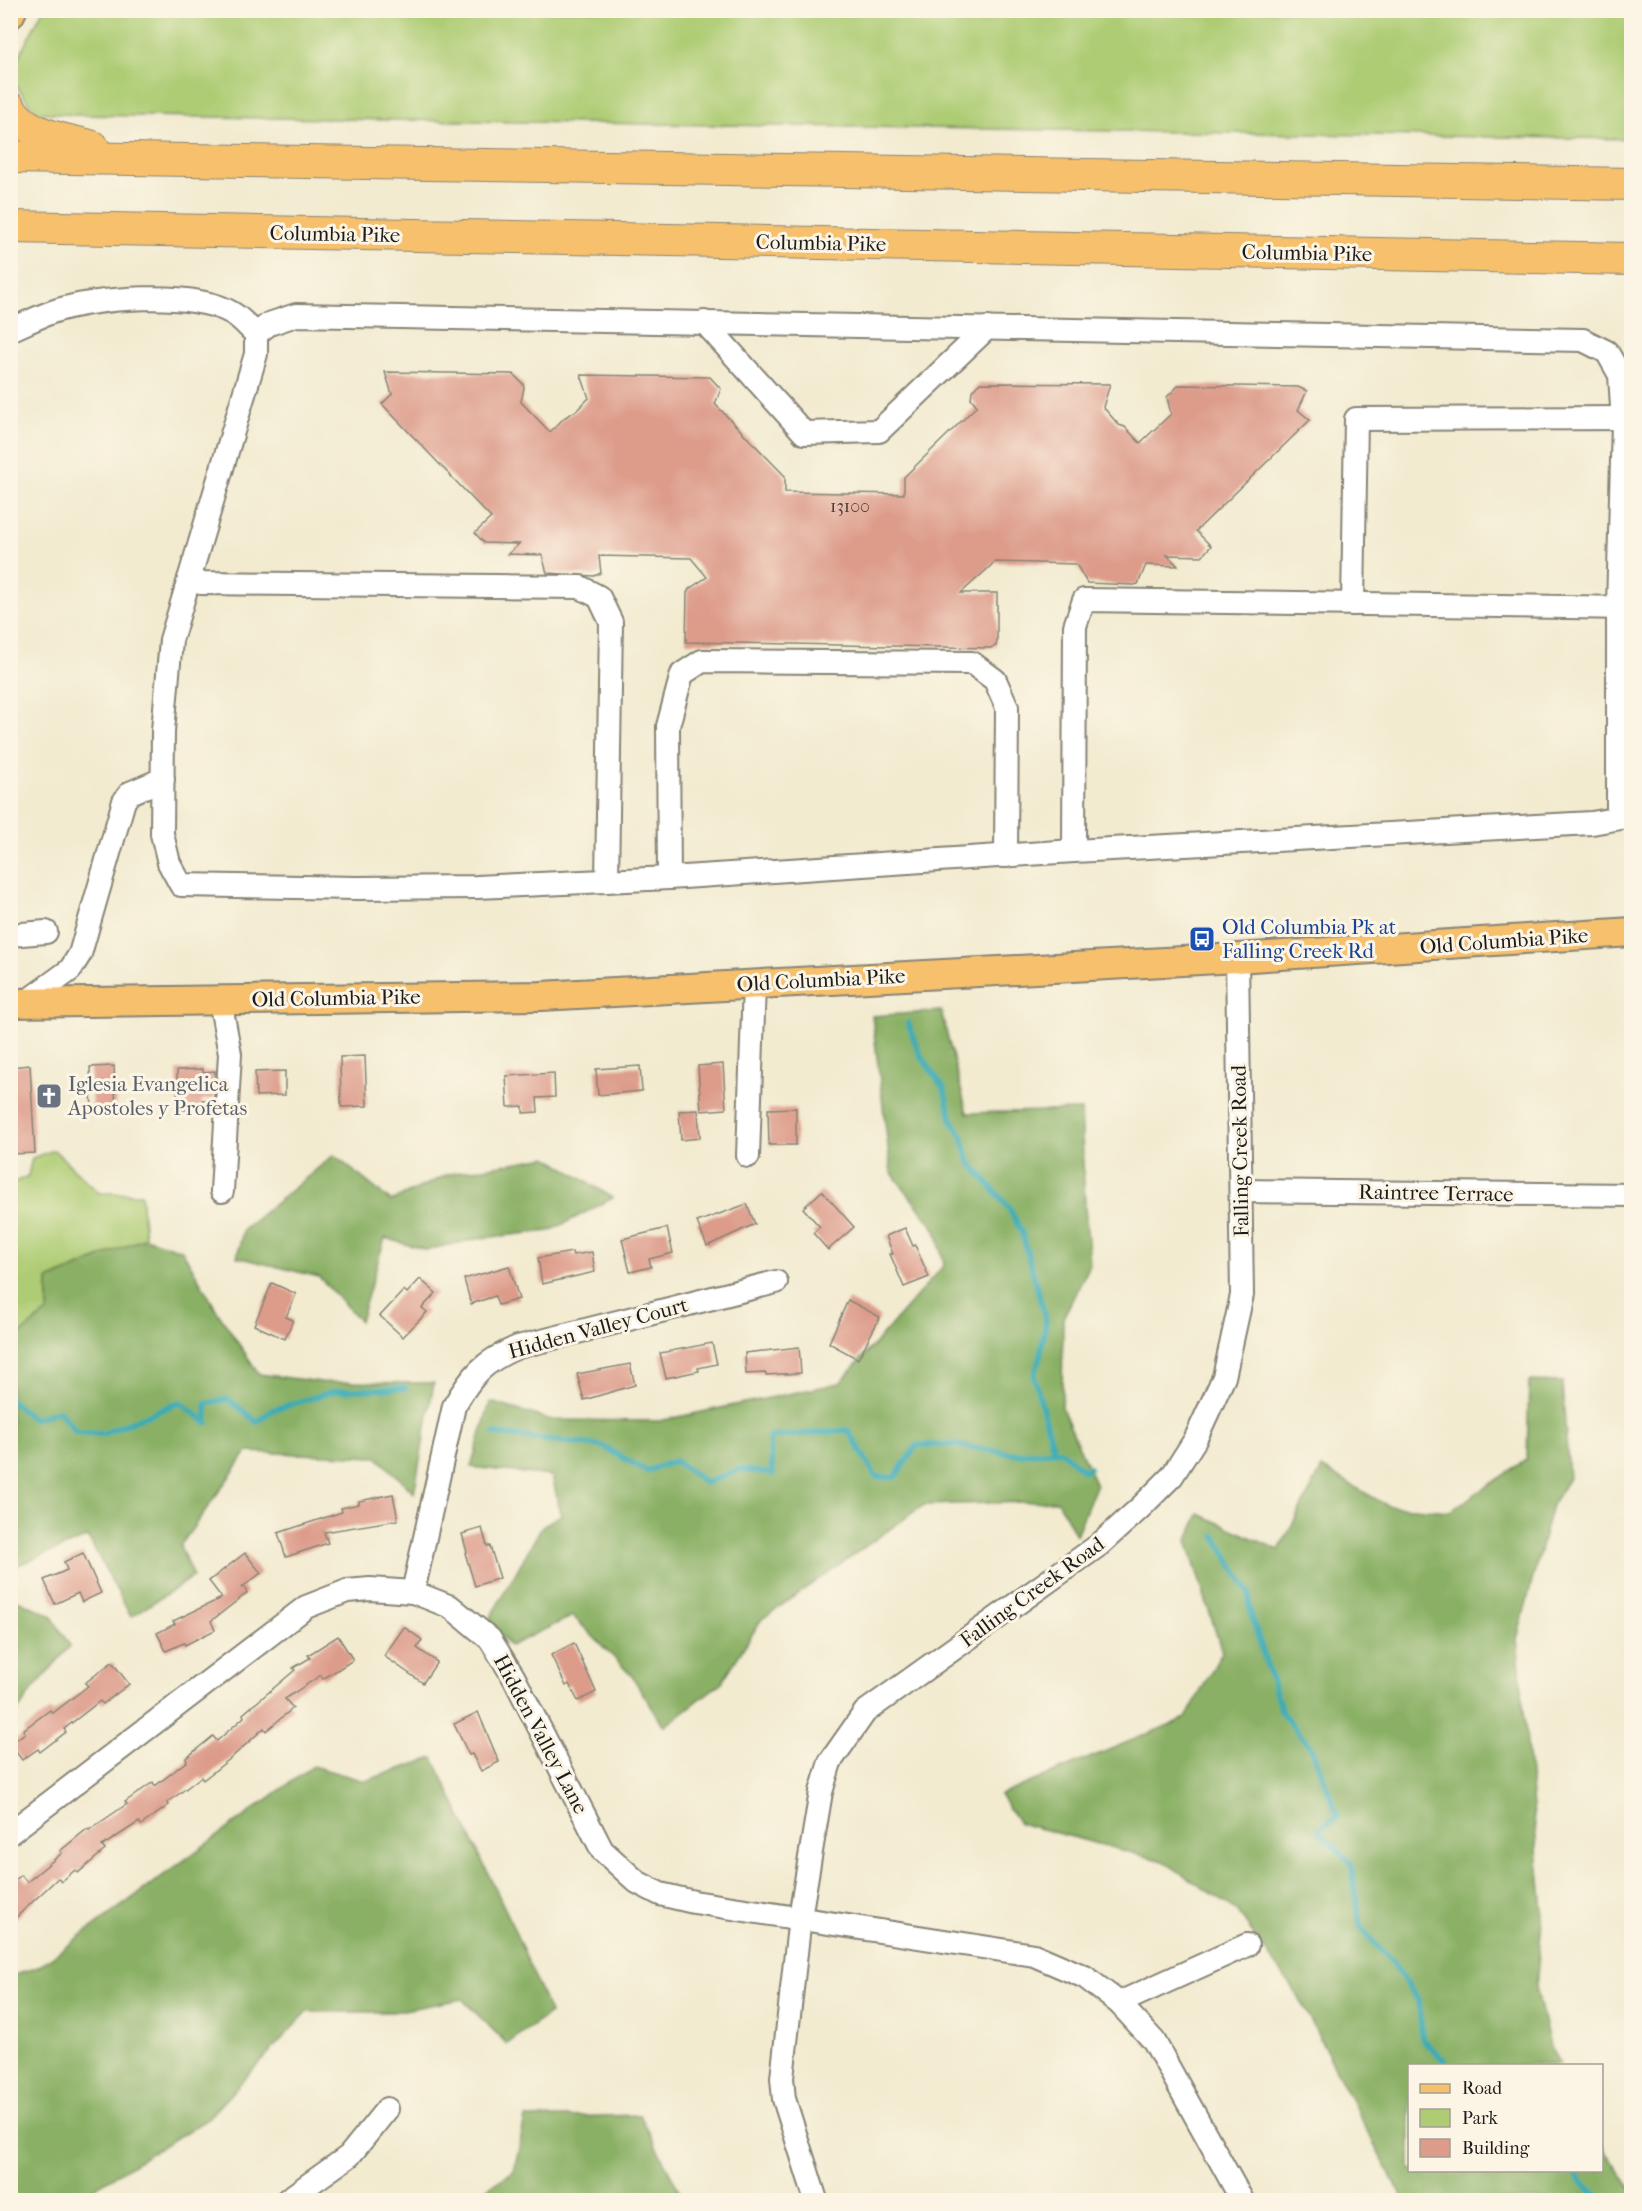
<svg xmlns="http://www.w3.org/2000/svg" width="1642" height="2211" font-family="'IM FELL French Canon',serif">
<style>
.green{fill:#adcc73;stroke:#647448;stroke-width:1.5}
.forest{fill:#8ab065;stroke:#536640;stroke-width:1.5}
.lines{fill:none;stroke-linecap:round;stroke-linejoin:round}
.stream{stroke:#3aabb4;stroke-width:6}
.building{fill:#dd9b8a}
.minor-casing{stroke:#878476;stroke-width:26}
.major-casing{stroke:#878476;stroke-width:32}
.highway-casing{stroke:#878476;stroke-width:34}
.minor{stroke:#fff;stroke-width:22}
.major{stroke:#f7c06c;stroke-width:28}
.highway{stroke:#f7c06c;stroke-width:32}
.labels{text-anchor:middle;stroke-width:6;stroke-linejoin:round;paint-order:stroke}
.number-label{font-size:18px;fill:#4c3c38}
.street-label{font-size:21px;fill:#1c1c1c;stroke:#fcf5e5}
.transit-label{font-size:21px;fill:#164399;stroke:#fcf5e5;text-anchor:start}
.worship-label{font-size:21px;fill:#5b616d;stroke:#fcf5e5;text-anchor:start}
</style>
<rect width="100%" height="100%" fill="#fcf5e5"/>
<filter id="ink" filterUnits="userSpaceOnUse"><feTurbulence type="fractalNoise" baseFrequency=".0167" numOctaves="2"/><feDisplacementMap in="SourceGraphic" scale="12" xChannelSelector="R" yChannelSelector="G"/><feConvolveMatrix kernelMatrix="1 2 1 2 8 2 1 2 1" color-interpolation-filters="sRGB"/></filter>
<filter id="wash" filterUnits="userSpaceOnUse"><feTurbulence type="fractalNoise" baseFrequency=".008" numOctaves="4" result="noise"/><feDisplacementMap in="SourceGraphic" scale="24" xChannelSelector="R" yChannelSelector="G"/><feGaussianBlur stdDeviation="1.35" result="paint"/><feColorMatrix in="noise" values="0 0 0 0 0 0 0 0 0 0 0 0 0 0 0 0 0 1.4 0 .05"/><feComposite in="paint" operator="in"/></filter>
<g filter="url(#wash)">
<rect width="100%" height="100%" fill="#f2ebd0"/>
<g class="green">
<path d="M43,10L1632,11L1631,139L75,115L35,112L13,81L19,56Z"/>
<path d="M54,1150L99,1193L141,1194L145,1238L48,1280V1311L11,1342V1184L28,1176L32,1158Z"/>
</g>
<g class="forest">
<path d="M941,1011L967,1113L1081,1110L1085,1206L1090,1265L1063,1318L1062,1408L1096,1486L1076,1535L1058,1501L924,1505L761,1620L722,1682L664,1727L632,1676L573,1616L510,1646L489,1620L542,1526L561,1515L552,1476L471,1467L490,1402L552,1420L659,1421L840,1383L944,1265L936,1230L891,1172L872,1016Z"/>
<path d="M334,1155L391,1201L449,1174L547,1157L613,1198L550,1231L481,1238L426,1250L385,1238L360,1321L319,1277L237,1257L243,1230Z"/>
<path d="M145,1238L182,1250L220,1316L259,1374L321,1382L434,1383L414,1493L377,1457L247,1452L180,1546L193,1577L131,1617L88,1537L13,1567V1598L51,1615L70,1646L31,1692L11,1721V1342L48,1311V1280Z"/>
<path d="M1529,1381L1562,1382L1569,1478L1552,1505L1517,1639L1543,1911L1536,1987L1550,2046L1560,2065L1410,2066V2170H1602V2145L1631,2188V2200H1403L1297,1994L1237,1911L1163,1861L1019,1823L1000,1795L1186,1718L1222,1652L1187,1541L1199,1514L1279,1550L1322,1468L1388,1506L1450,1511L1527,1459Z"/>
<path d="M433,1758L508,1915L550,2013L507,2044L462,1999L393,2012H307L206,2120L74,2200H11V1976L38,1967L313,1766L365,1781Z"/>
<path d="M640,2115L684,2200H469L514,2171L525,2118Z"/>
</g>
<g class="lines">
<g class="stream">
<path d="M908,1023L920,1054L944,1089L952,1121L962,1136L969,1161L1009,1208L1022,1233L1046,1321L1040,1356L1034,1377L1054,1451"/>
<path d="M10,1400L33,1419L59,1411L76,1432L102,1434L180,1402L207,1423L206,1404L228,1399L257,1422L272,1410L335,1391L405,1388"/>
<path d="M495,1434L602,1446L647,1471L675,1461L706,1483L740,1469L773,1474L769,1437L848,1430L876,1477H895L917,1445H955L1016,1454L1061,1451L1084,1471L1089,1468"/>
<path d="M1215,1536L1249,1593L1250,1611L1282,1713L1312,1749L1338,1816L1318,1830L1351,1863L1360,1927L1392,1962L1419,2002L1422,2039L1444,2060L1443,2066"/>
<path d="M1570,2170L1602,2200"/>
</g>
</g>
<g id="blocks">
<g class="building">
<path d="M385,372L513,374L523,384L524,388L521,402L550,432L565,417L576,411L589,398L581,375L710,377L721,389L715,404L785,476V492L904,494V477L977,406L971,398L972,391L980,383L1110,384L1103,407L1119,425L1125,427L1140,443L1171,414L1167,397L1179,385L1298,387L1307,391L1298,410L1310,420L1196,531L1211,546L1202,556L1167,555L1178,566L1146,565L1138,584L1134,585L1087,583L1076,564L995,562L961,593H997V641L996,646L990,648L686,642L687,593L689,589L707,577L691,558L599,556L601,573L594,576L547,573L542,555L508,554L519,544L484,543L475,533L491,518L382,404L392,394Z"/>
<path d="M365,1056L367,1106L341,1107L340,1057Z"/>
<path d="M723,1064L726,1109L701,1111L698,1066Z"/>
<path d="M30,1065L35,1153L10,1154V1067Z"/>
<path d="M114,1066L116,1111H92L90,1067Z"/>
<path d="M640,1066L642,1091L598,1095L596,1069Z"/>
<path d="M203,1069V1072L215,1071L214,1099L202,1100V1109L178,1110L177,1070Z"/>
<path d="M285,1071V1095L256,1096L255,1072Z"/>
<path d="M554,1073L555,1097L537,1098L538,1112L523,1113V1106L508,1107L506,1076Z"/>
<path d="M796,1108V1145H769L768,1109Z"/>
<path d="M698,1110L700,1138L681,1140L679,1111Z"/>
<path d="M822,1191L854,1227L828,1250L813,1233L820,1227L803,1208Z"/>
<path d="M747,1204L755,1224L707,1246L697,1222Z"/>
<path d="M667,1228L673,1253L649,1259L651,1267L630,1272L622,1239Z"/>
<path d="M905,1228L913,1246L915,1245L929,1277L904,1287L890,1254H893L886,1236Z"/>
<path d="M572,1252L573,1255L592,1252L595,1272L542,1284L538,1258Z"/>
<path d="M509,1266L519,1299L498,1305L495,1296L471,1304L464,1279Z"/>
<path d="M420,1279L436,1293L422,1308L427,1312L403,1337L380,1316L404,1290L407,1293Z"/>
<path d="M272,1283L296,1294L286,1317L293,1320L285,1339L254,1325Z"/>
<path d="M848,1300L880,1317L858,1359L829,1343Z"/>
<path d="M712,1343L717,1364L698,1368L699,1371L666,1378L660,1353Z"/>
<path d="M799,1347L801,1373L766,1375L765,1373L746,1374L745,1353Z"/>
<path d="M630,1364L635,1385L584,1400L577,1374Z"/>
<path d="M393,1494L398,1520L324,1532L328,1543L286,1557L278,1533L342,1512L341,1508L359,1504V1501Z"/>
<path d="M482,1528L487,1546H490L500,1578L475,1586L465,1553L467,1552L462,1534Z"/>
<path d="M83,1553L101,1593L82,1602L78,1593L55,1604L44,1580L67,1570L64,1562Z"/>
<path d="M245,1553L261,1573L241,1588L244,1587L247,1593L211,1621L215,1630L185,1645L184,1643L166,1651L157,1633L175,1624L173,1621L222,1598L209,1581Z"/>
<path d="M404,1627L422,1640L417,1648L437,1662L423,1683L384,1656Z"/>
<path d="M338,1636L353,1660L323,1679L321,1675L285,1699L293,1708L266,1731L264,1728L231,1758L203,1780L201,1777L167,1803L169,1805L141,1825L139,1822L102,1846L105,1850L78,1873L75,1870L61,1882L58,1878L10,1923V1885L21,1875L27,1882L62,1853L60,1851L87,1829L89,1830L127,1804L125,1802L153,1782L155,1786L187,1761L186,1758L213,1736L217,1741L244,1717L243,1714L295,1670L293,1668L310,1658L308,1655Z"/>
<path d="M574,1643L596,1692L578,1701L569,1684L566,1686L551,1655Z"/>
<path d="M112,1662L129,1684L103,1704L100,1701L64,1729L66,1732L40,1752L38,1749L22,1760L10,1744L25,1733L23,1730L50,1710L53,1713L88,1686L85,1683Z"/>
<path d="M478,1712L499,1762L481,1771L472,1754L469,1755L454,1724Z"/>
</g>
</g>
</g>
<g filter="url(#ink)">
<use href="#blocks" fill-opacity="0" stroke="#878476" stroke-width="1.5"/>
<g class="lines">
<g class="minor-casing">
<g id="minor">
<path d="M704,322L804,433L879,431L987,328"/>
<path d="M10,330C24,324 38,317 52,312C93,297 195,290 232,313C241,318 249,328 256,334"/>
<path d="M189,579L201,583L580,587L599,597L611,622L607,881"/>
<path d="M1353,604L1356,419L1632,418"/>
<path d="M1618,817V607L1623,423L1620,375L1607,352L1583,340L296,315L269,324L256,334V354L171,640L163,731L162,834L169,863L181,885L357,888L477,887L669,878L1074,851L1592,823L1632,816"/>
<path d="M1074,851L1075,626L1084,600L1632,608"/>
<path d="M669,878L668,726L682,674L702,661L972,663L995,680L1007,707L1006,856"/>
<path d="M10,935L46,932"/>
<path d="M220,1000L230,1054L222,1191"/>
<path d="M26,1002L70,970L80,954L124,801L130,793L163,779"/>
<path d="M748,1156L754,984"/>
<path d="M1241,1191L1632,1195"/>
<path d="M413,1592L454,1406C472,1375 484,1361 518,1347L776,1282"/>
<path d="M10,1833L306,1607L347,1591L370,1589L413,1592L451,1607L490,1639L513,1676L602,1850L637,1882L660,1894L694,1902L1034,1955L1085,1977L1119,2003L1154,2041L1242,2200"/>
<path d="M1119,2003L1247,1945"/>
<path d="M287,2200L349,2156L387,2109"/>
<path d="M816,2200L784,2099L782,2078L800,1917L821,1792L830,1762L865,1712L1099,1545L1140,1508L1172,1476L1195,1440L1224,1377L1242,1295L1237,958"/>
</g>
</g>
<g class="major-casing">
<g id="major">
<path d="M10,14L12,10"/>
<path d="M10,1003L541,996L1237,958L1632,932"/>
</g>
</g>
<g class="highway-casing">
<g id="highway">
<path d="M10,108C27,136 65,139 93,147"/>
<path d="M10,157L1632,184"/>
<path d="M10,227L1632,259"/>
</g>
</g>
<use href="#minor" class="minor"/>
<use href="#major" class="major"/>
<use href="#highway" class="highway"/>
</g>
</g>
<defs>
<g id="bus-square" transform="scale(1.35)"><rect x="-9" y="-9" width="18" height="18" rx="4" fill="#1a4fb4" stroke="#fcf5e5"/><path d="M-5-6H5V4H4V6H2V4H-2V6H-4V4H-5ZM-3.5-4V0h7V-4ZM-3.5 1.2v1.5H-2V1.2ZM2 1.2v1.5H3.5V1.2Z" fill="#fff"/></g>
<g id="church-square" transform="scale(1.35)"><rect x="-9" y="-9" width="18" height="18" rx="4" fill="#6b7280" stroke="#fcf5e5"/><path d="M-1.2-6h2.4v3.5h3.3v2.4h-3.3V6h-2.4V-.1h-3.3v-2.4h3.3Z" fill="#fff"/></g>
</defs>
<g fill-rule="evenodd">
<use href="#bus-square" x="1202" y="939"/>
<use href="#church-square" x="49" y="1096"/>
</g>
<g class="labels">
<g class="number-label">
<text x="850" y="512">13100</text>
</g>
<g class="street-label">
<text transform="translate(335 234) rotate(1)" y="7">Columbia Pike</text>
<text transform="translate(821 243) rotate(1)" y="7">Columbia Pike</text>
<text transform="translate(1307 253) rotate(1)" y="7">Columbia Pike</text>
<text transform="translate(1504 941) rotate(-4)" y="7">Old Columbia Pike</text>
<text transform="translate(821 980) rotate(-3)" y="7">Old Columbia Pike</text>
<text transform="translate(336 998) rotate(-1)" y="7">Old Columbia Pike</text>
<text transform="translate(1240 1151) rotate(-91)" y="7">Falling Creek Road</text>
<text transform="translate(1436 1193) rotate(1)" y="7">Raintree Terrace</text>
<text transform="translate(598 1328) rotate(-15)" y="7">Hidden Valley Court</text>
<text transform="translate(1032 1592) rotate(-36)" y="7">Falling Creek Road</text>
<text transform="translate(541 1734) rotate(62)" y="7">Hidden Valley Lane</text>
</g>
<g class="transit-label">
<text x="1222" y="934">Old Columbia Pk at<tspan x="1222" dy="24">Falling Creek Rd</tspan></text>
</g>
<g class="worship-label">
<text x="68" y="1091">Iglesia Evangelica<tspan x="68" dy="24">Apostoles y Profetas</tspan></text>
</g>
</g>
<rect width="1642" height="2211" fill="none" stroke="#fcf5e5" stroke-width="36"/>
<rect x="1408" y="2064" width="195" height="108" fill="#fcf5e5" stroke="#a29e95" stroke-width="1.5"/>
<rect x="1420" y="2084" width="30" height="9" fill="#f7c06c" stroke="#a29e95" stroke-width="1.5"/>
<text x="1462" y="2094" font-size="18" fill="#1c1c1c">Road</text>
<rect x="1420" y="2109" width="30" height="18" fill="#adcc73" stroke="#a29e95" stroke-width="1.5"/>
<text x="1462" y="2124" font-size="18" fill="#1c1c1c">Park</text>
<rect x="1420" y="2139" width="30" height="18" fill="#dd9b8a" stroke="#a29e95" stroke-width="1.5"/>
<text x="1462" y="2154" font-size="18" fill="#1c1c1c">Building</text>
</svg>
